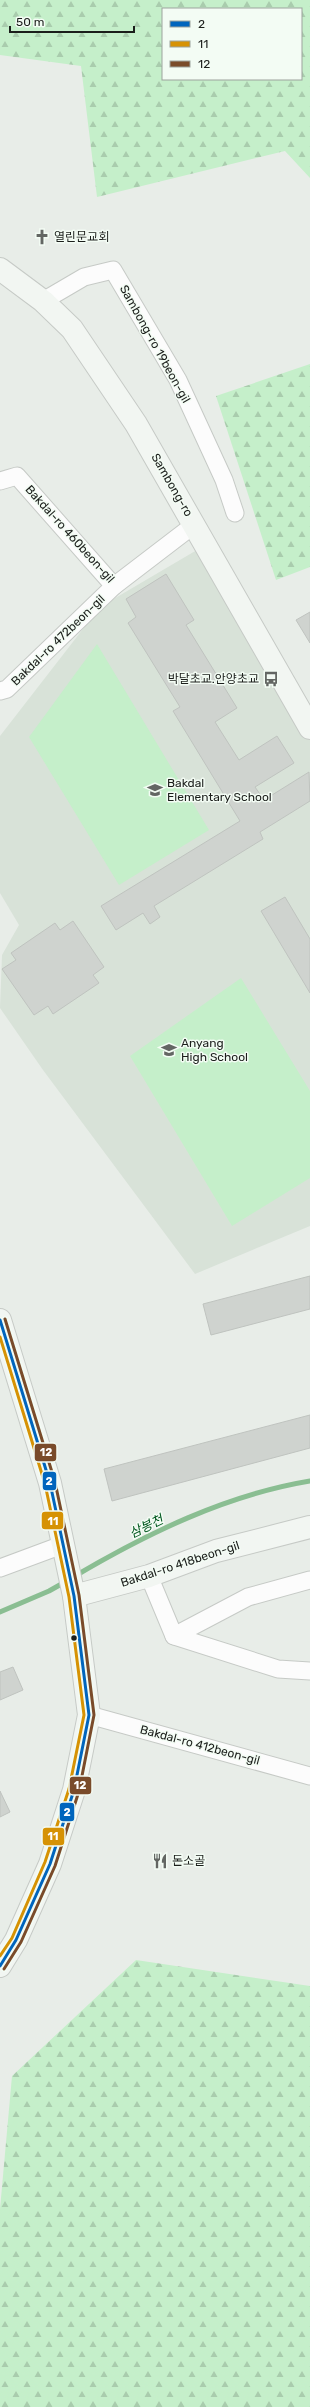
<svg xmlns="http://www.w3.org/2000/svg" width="310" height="2407" font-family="Rubik,'Noto Sans KR',sans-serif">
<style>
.built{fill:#d8e2d8}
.forest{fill:url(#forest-firs);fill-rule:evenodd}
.pitch{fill:#c5efca}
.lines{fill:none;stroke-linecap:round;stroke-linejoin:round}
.stream{stroke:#8abe92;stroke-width:5}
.building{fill:#cfd3cf;stroke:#bfc3bf}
.street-casing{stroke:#c6cac6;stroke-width:19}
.secondary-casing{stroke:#c6cac6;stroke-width:24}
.street{stroke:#fcfcfc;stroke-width:17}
.secondary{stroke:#f2f6f2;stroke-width:22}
.bus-1-casing{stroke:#f3fcf4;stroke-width:6}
.bus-2-casing{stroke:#f3fcf4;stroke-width:6}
.bus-3-casing{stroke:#f3fcf4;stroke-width:6}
.bus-1{stroke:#0065bd;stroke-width:3}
.bus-2{stroke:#d69204;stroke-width:3}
.bus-3{stroke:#7a4b2a;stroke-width:3}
.bus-dot{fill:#1b1e1b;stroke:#f3fcf4;stroke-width:1.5}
.labels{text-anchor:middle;stroke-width:3;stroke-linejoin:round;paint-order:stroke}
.poi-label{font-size:12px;fill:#1b1e1b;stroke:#f3fcf4;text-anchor:start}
.street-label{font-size:12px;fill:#1b1e1b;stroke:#f3fcf4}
.water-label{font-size:13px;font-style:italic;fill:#00571e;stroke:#f3fcf4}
.line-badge{stroke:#f3fcf4;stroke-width:1.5}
.badge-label{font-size:11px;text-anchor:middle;font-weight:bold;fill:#fff}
</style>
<defs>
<pattern id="forest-firs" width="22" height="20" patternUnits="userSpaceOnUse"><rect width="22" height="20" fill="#c5efca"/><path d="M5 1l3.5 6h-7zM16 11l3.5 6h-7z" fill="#a9ccad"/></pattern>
</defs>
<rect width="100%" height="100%" fill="#e8ede8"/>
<path class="built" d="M202,547L310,736V1226L195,1274L43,1070L0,1008L2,955L19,925L0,893V736L100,607Z"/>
<g class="forest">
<path d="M0,0H310V178L285,151L97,197L81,66L0,55ZM163,9H301V79H163Z"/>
<path d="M310,364V567L276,580L216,396Z"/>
<path d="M136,1960L310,1986V2407H0V2209L12,2076Z"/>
</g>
<g class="pitch">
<path d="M97,644L209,830L119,885L29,737Z"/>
<path d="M241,978L310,1091V1178L232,1226L130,1056Z"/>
</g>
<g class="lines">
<g class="stream">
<path d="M75,1576C148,1533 226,1495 310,1481"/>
<path d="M0,1612L49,1591L65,1582"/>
</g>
</g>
<g class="building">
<path d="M166,574L194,620L186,625L237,708L215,722L239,760L277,736L294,763L255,787L264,800L309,772L310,801L260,832L263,839L154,906L160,917L150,924L143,913L116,930L101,906L240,821L173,711L180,707L128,623L136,617L126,599Z"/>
<path d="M310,612V643L296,620Z"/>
<path d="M285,897L310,939V993L261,911Z"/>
<path d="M73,921L104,967L93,975L99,983L53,1014L48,1006L34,1015L2,969L16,960L11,953L55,923L60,930Z"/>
<path d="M310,1276V1309L211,1335L203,1304Z"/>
<path d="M310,1415V1448L112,1501L104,1469Z"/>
<path d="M13,1667L23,1690L0,1700V1672Z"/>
<path d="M0,1791L10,1812L0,1817Z"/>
</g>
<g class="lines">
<g class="street-casing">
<g id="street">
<path d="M43,301L84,277L113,270L178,380L224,480L235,513"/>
<path d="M0,481L17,476L114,586L195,524"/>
<path d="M0,691L7,689L114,586"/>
<path d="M0,1568L62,1545"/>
<path d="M149,1576L174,1636L278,1669L310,1671"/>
<path d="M174,1636L248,1597L310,1580"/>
<path d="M89,1715L310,1776"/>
</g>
</g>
<g class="secondary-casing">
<g id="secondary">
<path d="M0,269L43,301L72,329L136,424L310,728"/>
<path d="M0,1320L50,1483L74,1596L89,1715L74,1790L50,1864L16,1940L0,1966"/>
<path d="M74,1596L149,1576L216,1551L310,1527"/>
</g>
</g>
<use href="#street" class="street"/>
<use href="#secondary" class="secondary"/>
<g class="bus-1-casing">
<path id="bus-1" d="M0,1320L50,1483L74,1596L89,1715L74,1790L50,1864L16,1940L0,1966"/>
</g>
<g class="bus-2-casing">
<path id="bus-2" d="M0,1337L45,1484L69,1597L84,1715L69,1789L45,1862L12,1938L0,1956"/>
</g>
<g class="bus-3-casing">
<path id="bus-3" d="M4,1969L21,1942L55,1866L79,1791L94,1715L79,1595L55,1482L5,1319"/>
</g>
<use href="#bus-1" class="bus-1"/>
<use href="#bus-2" class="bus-2"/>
<use href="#bus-3" class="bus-3"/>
</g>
<defs>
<g id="church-bare" transform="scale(1.2)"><path d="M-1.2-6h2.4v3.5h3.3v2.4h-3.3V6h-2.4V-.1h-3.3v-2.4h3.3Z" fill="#636663" stroke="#f3fcf4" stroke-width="2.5" paint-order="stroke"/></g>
<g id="bus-bare" transform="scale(1.2)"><path d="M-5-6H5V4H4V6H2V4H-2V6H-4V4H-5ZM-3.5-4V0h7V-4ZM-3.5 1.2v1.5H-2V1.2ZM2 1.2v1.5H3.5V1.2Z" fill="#636663" stroke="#f3fcf4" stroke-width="2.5" paint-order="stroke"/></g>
<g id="school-bare" transform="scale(1.2)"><path d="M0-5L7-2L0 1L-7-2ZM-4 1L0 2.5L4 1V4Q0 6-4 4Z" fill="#636663" stroke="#f3fcf4" stroke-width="2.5" paint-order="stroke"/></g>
<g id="restaurant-bare" transform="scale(1.2)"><path d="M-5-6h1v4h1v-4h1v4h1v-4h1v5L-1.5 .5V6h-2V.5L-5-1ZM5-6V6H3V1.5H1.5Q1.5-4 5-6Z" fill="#636663" stroke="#f3fcf4" stroke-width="2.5" paint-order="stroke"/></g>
</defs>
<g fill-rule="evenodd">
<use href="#church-bare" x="42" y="237"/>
<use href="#bus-bare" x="271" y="679"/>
<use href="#school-bare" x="155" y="790"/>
<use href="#school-bare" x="169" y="1050"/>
<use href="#restaurant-bare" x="160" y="1861"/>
</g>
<circle class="bus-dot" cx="74" cy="1638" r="3.5"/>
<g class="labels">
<g class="poi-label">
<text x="54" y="241">열린문교회</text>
<text x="259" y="683" text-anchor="end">박달초교.안양초교</text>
<text x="167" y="787">Bakdal<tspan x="167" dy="14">Elementary School</tspan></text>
<text x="181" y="1047">Anyang<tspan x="181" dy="14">High School</tspan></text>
<text x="172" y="1865">돈소골</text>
</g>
<g class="street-label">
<text transform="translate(155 344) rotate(61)" y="4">Sambong-ro 19beon-gil</text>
<text transform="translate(172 485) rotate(60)" y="4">Sambong-ro</text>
<text transform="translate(70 534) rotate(48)" y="4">Bakdal-ro 460beon-gil</text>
<text transform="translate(58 640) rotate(-44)" y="4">Bakdal-ro 472beon-gil</text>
<text transform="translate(180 1564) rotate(-18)" y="4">Bakdal-ro 418beon-gil</text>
<text transform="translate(200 1745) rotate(15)" y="4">Bakdal-ro 412beon-gil</text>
</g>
<g class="water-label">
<text transform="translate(146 1526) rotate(-26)" y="5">삼봉천</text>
</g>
</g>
<g class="line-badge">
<rect x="34" y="1443" width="23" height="19" rx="4" fill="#7a4b2a"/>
<rect x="42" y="1471" width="15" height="20" rx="4" fill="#0065bd"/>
<rect x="41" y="1511" width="23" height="19" rx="4" fill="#d69204"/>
<rect x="69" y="1776" width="23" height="19" rx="4" fill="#7a4b2a"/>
<rect x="59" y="1802" width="16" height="20" rx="4" fill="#0065bd"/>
<rect x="42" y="1827" width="23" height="19" rx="4" fill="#d69204"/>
</g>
<g class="badge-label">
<text x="46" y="1456">12</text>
<text x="49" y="1485">2</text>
<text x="53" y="1525">11</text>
<text x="80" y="1789">12</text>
<text x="67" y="1816">2</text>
<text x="53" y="1840">11</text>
</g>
<rect x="162" y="8" width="140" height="72" fill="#f3fcf4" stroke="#9da39d"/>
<rect x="170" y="21" width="20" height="6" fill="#0065bd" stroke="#9da39d"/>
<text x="198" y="28" font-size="12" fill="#1b1e1b">2</text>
<rect x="170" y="41" width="20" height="6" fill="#d69204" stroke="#9da39d"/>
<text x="198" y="48" font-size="12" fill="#1b1e1b">11</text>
<rect x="170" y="61" width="20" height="6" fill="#7a4b2a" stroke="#9da39d"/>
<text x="198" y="68" font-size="12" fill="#1b1e1b">12</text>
<path d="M10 26v6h124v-6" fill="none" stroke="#1b1e1b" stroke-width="2"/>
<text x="16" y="26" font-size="12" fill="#1b1e1b" stroke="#f3fcf4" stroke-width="3" paint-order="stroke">50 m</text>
</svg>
